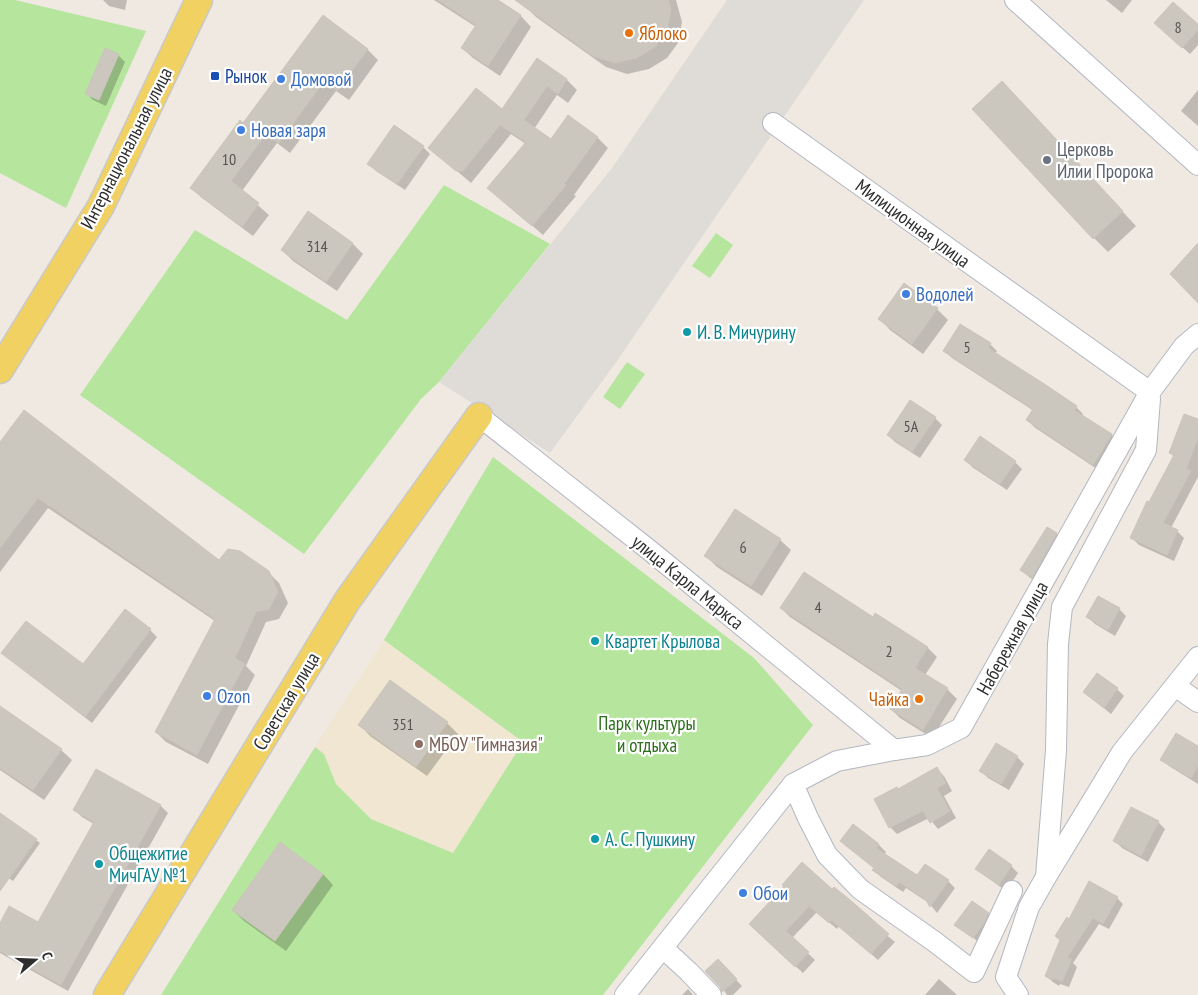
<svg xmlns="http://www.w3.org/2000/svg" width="1198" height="995" font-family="'PT Sans Narrow',sans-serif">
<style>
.education{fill:#f0e6d1}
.green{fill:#b6e59e}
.plaza{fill:#dfdcd8}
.shadow{fill:#0003}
.building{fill:#cbc7bf;stroke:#cbc5ba}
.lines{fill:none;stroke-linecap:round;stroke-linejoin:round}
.minor-casing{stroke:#b4b7c1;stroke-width:22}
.major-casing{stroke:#c9c9c9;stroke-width:29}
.minor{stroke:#fff;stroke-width:20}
.major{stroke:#f2d163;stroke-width:26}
.food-dot{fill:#e8710a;stroke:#fff;stroke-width:2}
.transit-dot{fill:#1a4fb4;stroke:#fff;stroke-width:2}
.shop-dot{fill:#3f7fe0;stroke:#fff;stroke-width:2}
.worship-dot{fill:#6b7280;stroke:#fff;stroke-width:2}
.culture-dot{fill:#0f9aa8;stroke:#fff;stroke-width:2}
.education-dot{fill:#8d6e63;stroke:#fff;stroke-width:2}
.labels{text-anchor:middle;stroke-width:4.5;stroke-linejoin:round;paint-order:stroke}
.number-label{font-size:16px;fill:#555452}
.food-label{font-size:19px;fill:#c56008;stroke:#fff;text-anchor:start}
.transit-label{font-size:19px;fill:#164399;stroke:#fff;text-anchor:start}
.shop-label{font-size:19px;fill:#366cbe;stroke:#fff;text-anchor:start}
.street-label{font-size:19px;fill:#2e2e2e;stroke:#fff}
.worship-label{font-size:19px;fill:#5b616d;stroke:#fff;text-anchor:start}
.culture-label{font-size:19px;fill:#0d838f;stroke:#fff;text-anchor:start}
.park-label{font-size:19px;fill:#2c6e1b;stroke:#fff}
.education-label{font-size:19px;fill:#785e54;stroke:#fff;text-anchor:start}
</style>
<rect width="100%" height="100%" fill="#efe9e1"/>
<path class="education" d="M384,640L523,742L453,853L371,819L336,784L324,755L315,747Z"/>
<g class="green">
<path d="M0,0H15L146,31L66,208L0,173Z"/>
<path d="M444,185L550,244L439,382L421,399L304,554L80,395L195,230L347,320Z"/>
<path d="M716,233L733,245L710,278L692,266Z"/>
<path d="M627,362L645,374L620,409L603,397Z"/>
<path d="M493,457L754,658L813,725L603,995H161L315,747L324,754L336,784L371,819L453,853L523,742L384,640Z"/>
</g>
<path class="plaza" d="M727,0H864L617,361L550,453L439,382L612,168Z"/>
<g class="shadow">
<path d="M103,0H127L125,10L109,6Z"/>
<path d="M434,0H496L521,16L531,27L500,76L473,58L462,48L476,27Z"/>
<path d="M529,0H676L682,22L678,43L667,58L649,69L627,74L606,67L536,17L525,6Z"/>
<path d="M1106,0H1132L1122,13Z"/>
<path d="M323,16L368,50L378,60L349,100L336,91L290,153L277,143L242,191L269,215L253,236L202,198L191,188L243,124Z"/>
<path d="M1198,26V45L1190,54L1163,30Z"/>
<path d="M118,55L125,62L106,106L93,100L86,93Z"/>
<path d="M537,60L567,80L577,90L568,103L557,95L534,129L551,141L568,116L598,138L608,148L574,195L576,196L543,235L489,188L526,144L511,134L471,183L430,148L502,111Z"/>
<path d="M1198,90V126L1181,111Z"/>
<path d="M1016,97L1136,226L1108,252L1094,238Z"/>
<path d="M423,147L430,154L405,190L376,171L369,164Z"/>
<path d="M308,213L353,244L363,254L337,291L293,261L282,250Z"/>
<path d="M904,285L937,309L948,320L923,354L890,330L880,319Z"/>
<path d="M990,344L997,351L995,354L1076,407L1083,414L1082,416L1112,435L1118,442L1100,471L1034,427L1028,420L1034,411L952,358L945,351Z"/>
<path d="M935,418L942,425L920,458L895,442L888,435Z"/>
<path d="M1198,420V477L1171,528L1177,531L1184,538L1174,561L1139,545L1132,538L1174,457L1170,452Z"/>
<path d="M0,444L219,562L268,572L279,583L288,603L279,619L266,622L246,666L255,675L208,764L166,742L156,732L215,621L48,508L0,572Z"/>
<path d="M966,460L1015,462L1022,469L1007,490L972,467Z"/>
<path d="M1056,534L1063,541L1039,584L1029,577L1022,570Z"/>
<path d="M780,540L791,550L762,596L717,567L706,556Z"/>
<path d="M781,608L873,619L875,615L928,648L937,657L925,675L947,689L957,699L932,738L900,718L891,709L902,691L790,617Z"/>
<path d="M1119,609L1126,616L1115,636L1095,624L1088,617Z"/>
<path d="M150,630L157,637L92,723L3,653L84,666Z"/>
<path d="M1117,689L1124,696L1111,714L1084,692Z"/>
<path d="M0,707L61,750L72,760L44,800L0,770Z"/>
<path d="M447,723L458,734L427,776L370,736L360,725Z"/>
<path d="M1198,748V784L1169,766L1162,759Z"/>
<path d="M1017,757L1024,764L1009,790L988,778L981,771Z"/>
<path d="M937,769L944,776L952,791L944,796L956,818L938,829L929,818L897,834L890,827L899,790Z"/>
<path d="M97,771L161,806L168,813L68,991L0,953V926L38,924L94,824L82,817L75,810Z"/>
<path d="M0,814L40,843L13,881L0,872Z"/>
<path d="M1158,822L1165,829L1148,862L1122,848L1115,841Z"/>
<path d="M853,825L879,845L886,852L884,855L917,877L948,881L955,888L937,913L929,903L906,888L903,892L881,877L874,870L875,868L841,841Z"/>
<path d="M1011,866L1018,873L1006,891L984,875L977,868Z"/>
<path d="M323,874L333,885L286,951L244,921L233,910Z"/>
<path d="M832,890L895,942L878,960L839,926L837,929L817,912L792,938L815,960L803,973L757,931Z"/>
<path d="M1117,898L1123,904L1109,929L1099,924L1073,963L1077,967L1069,987L1060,984L1059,986L1053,982L1046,976L1069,920Z"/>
<path d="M988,914L995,921L981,944L956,924Z"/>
<path d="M718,961L742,986L733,995H727L721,986Z"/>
<path d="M939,979L956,994L957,995H925Z"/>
<path d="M688,989L693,995H682Z"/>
</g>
<g class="building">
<path d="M438,0H498L521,15L488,66L461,48L476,25Z"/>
<path d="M515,0H668L671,9L667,31L656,46L637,58L615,63L593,56Z"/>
<path d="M1173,2L1198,24V30L1182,48L1154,23Z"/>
<path d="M323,15L368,49L337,91L324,81L279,143L266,134L231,181L259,203L242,227L190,188L240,120L243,123Z"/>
<path d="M105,48L119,54L99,100L85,94Z"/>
<path d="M537,58L567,79L558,94L547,86L524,120L551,139L568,115L598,137L564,184L566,185L532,226L487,188L526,142L500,125L463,171H456L428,148L476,88L502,109Z"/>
<path d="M1002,81L1123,211L1093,239L972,109Z"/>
<path d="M394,125L424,146L397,184L367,164Z"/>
<path d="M308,211L353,243L326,282L281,250Z"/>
<path d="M1198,243V303L1170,274Z"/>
<path d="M904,283L938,308L912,344L878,319Z"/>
<path d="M960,324L991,343L988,348L1049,387L1077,406L1074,410L1112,434L1093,465L1026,420L1033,409L943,351Z"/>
<path d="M910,400L936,417L912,452L887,435Z"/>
<path d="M24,410L219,560L228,549L240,551L269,571L278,592L269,609L256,612L235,658L245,664L197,755L155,732L215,619L38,498L0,548V442Z"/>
<path d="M1184,414L1198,419V438L1186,469L1191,471L1163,523L1178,530L1167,555L1130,538L1147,501L1149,502L1174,455L1169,453Z"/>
<path d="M980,436L1016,461L1000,484L964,460Z"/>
<path d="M735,509L781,539L751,586L704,556Z"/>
<path d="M1047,527L1057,533L1032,578L1020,570Z"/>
<path d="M804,572L873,617L875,613L928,647L915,668L948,688L923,730L890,709L902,689L780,608Z"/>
<path d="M1098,596L1120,608L1108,630L1086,617Z"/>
<path d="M125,609L151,629L85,717L1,653L26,621L83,664Z"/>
<path d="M1097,673L1118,688L1104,708L1083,692Z"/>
<path d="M390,680L448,722L416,767L358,725Z"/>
<path d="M0,706L62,749L33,790L0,768Z"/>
<path d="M1176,733L1198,746V766L1191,778L1160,760Z"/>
<path d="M996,743L1018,756L1001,784L979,771Z"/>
<path d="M937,767L946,783L937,788L950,811L930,823L923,811L889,828L874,799L897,787L898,789Z"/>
<path d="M96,769L161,805L61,985L0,951V923L9,906L38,922L94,822L73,810Z"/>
<path d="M1131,807L1159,821L1141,856L1113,841Z"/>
<path d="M0,813L37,839L0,891Z"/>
<path d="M853,824L879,844L876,848L917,875L925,864L949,880L930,907L926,900L899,882L896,886L872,870L874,868L840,841Z"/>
<path d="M280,842L323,874L275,941L232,910Z"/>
<path d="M989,849L1012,865L999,885L975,869Z"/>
<path d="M802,862L832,889L834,887L849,899L889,934L871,954L831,920L829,923L809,906L786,931L809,952L795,967L749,924L784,886L782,885Z"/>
<path d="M1089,881L1118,897L1103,924L1093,918L1067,958L1072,959L1062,982L1054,978L1052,980L1045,976L1060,940L1055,936L1067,917L1069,919Z"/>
<path d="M972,901L989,913L984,923L973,938L954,925Z"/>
<path d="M718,959L737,979L722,992L720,987L705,971Z"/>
</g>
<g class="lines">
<g class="minor-casing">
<g id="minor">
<path d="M1015,0L1198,165"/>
<path d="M773,123L1150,392"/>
<path d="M479,416L648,549L894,750"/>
<path d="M1175,686L1198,702"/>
<path d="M793,784L808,818L827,855L860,889L935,942L974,972L1012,891"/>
<path d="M1046,877L1056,750L1058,644L1062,607L1146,450L1150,399"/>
<path d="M663,948L689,972L711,995"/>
<path d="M625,995L793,784L837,761L894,750L927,745L961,728L1150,392L1184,346L1198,334"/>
<path d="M1018,995L1006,977L1029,907L1046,877L1122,752L1198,657"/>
</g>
</g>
<g class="major-casing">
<g id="major">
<path d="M0,370L101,206L199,0"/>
<path d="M107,995L347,601L479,416"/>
</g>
</g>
<use href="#minor" class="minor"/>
<use href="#major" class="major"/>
</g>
<g class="food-dot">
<circle cx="629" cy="33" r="5"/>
<circle cx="919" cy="699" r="5"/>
</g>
<rect class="transit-dot" x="210" y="71" width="10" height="10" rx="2.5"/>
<g class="shop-dot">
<circle cx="281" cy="79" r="5"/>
<circle cx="241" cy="130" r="5"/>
<circle cx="906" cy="294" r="5"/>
<circle cx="207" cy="696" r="5"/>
<circle cx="743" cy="893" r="5"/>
</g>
<circle class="worship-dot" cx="1047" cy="160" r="5"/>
<g class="culture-dot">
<circle cx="687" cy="332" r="5"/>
<circle cx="595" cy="641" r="5"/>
<circle cx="595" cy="839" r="5"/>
<circle cx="99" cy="864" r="5"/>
</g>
<circle class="education-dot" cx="419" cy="744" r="5"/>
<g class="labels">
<g class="number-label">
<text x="1178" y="33">8</text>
<text x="229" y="165">10</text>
<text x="317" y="252">314</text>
<text x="967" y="353">5</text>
<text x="911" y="432">5А</text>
<text x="743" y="553">6</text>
<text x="818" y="613">4</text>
<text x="889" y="657">2</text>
<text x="403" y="730">351</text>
</g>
<g class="food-label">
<text x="639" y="40">Яблоко</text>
<text x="909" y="706" text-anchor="end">Чайка</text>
</g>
<g class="transit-label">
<text x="225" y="83">Рынок</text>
</g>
<g class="shop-label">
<text x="291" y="86">Домовой</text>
<text x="251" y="137">Новая заря</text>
<text x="916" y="301">Водолей</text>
<text x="217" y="703">Ozon</text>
<text x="753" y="900">Обои</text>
</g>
<g class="street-label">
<text transform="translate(126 148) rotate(-63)" y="7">Интернациональная улица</text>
<text transform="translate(913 223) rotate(36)" y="7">Милиционная улица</text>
<text transform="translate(688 582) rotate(39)" y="7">улица Карла Маркса</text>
<text transform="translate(1012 638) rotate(-61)" y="7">Набережная улица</text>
<text transform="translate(286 701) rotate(-59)" y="7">Советская улица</text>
</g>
<g class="worship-label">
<text x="1057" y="156">Церковь<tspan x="1057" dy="22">Илии Пророка</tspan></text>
</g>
<g class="culture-label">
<text x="697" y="339">И. В. Мичурину</text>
<text x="605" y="648">Квартет Крылова</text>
<text x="605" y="846">А. С. Пушкину</text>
<text x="109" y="860">Общежитие<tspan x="109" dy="22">МичГАУ №1</tspan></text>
</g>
<g class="park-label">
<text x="647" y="730">Парк культуры<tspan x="647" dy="22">и отдыха</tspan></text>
</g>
<g class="education-label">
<text x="429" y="751">МБОУ "Гимназия"</text>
</g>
</g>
<g transform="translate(35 960) rotate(71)" stroke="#ffffff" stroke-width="4" paint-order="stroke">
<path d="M0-4L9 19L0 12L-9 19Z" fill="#2e2e2e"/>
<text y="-8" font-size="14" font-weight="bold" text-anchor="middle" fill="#2e2e2e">С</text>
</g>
</svg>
